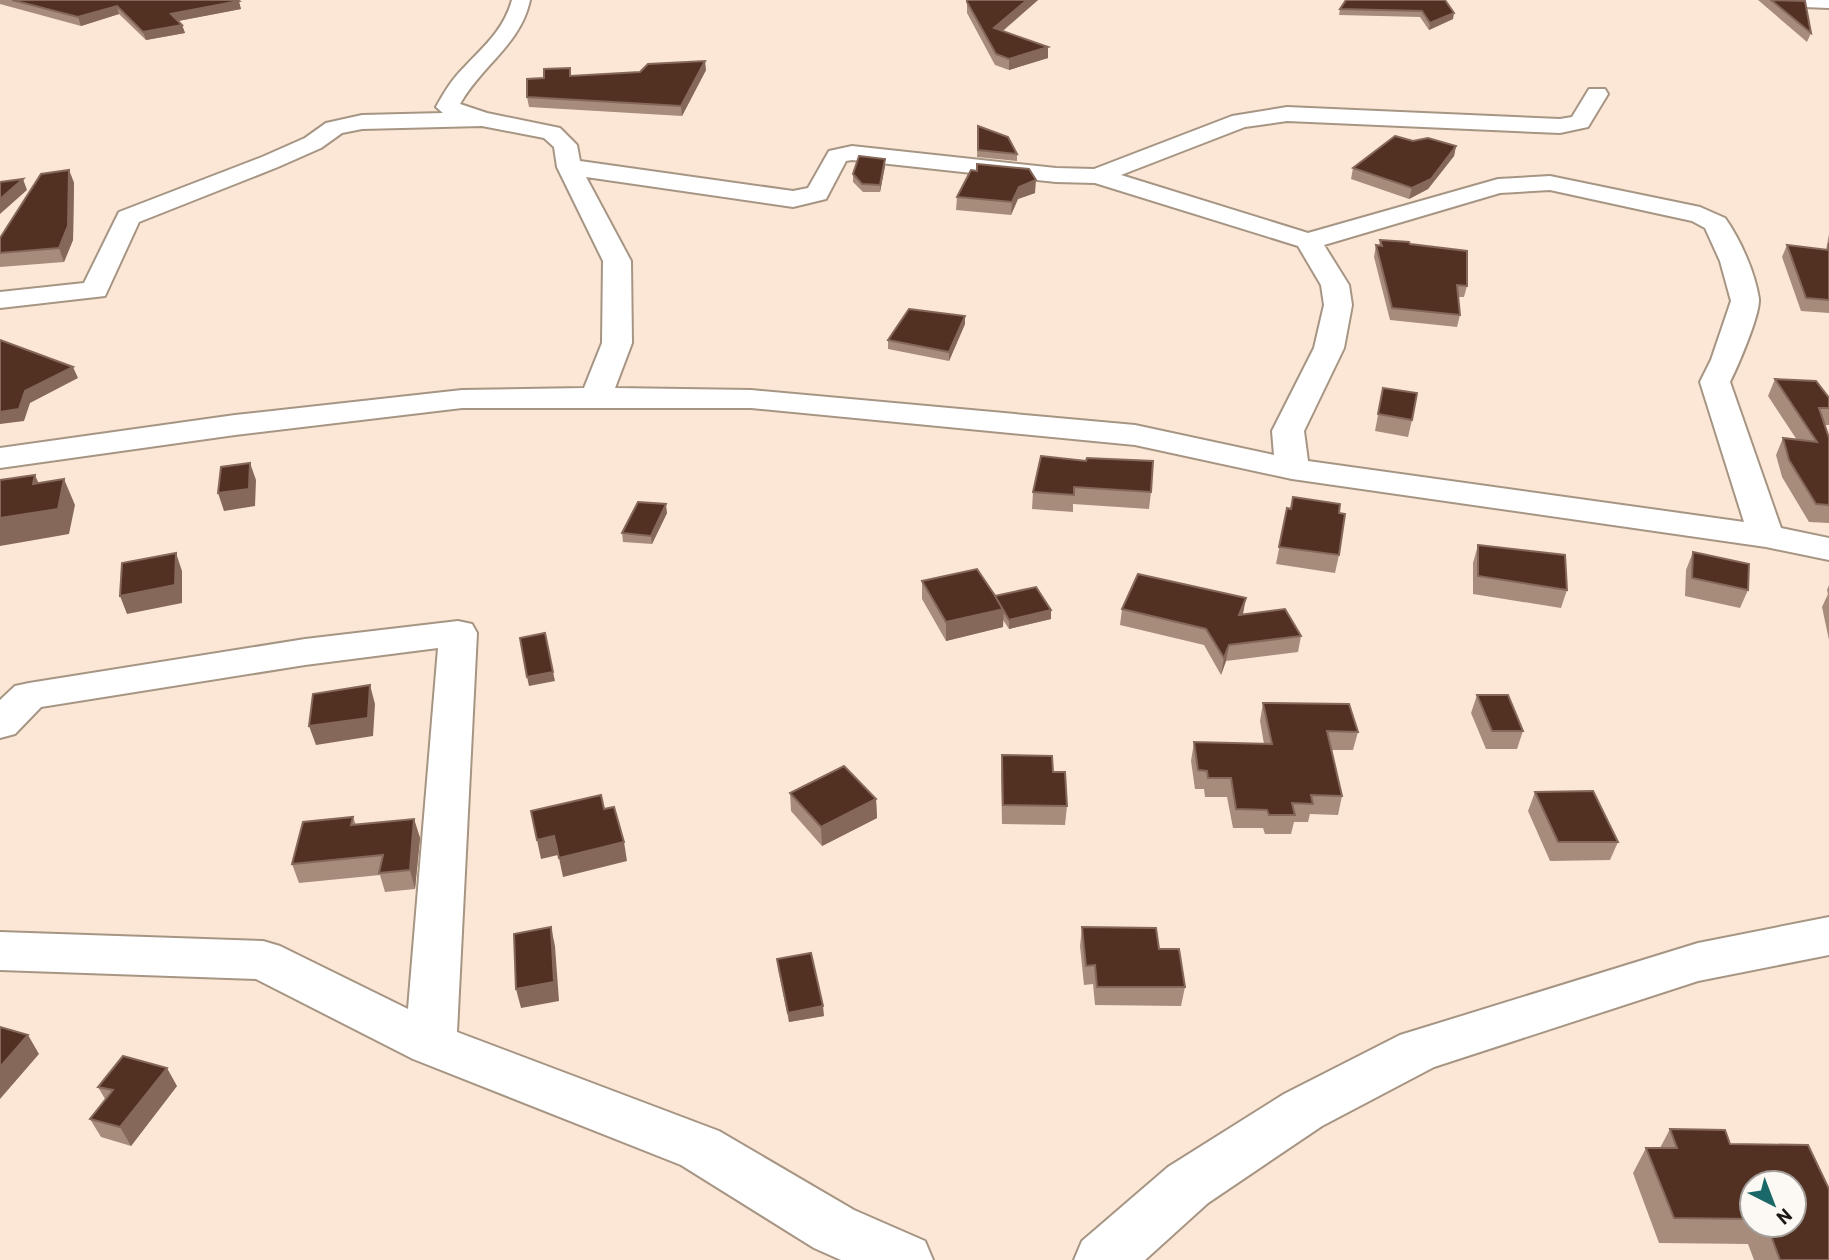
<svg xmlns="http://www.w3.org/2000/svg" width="1829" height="1260" font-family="Barlow,sans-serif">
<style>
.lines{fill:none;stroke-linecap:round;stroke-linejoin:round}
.minor-casing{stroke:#a79584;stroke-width:4}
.minor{fill:#fff;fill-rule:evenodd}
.wall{fill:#a78c7c;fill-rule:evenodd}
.shaded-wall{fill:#856859}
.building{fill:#523123;stroke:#856859;stroke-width:2}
</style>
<rect width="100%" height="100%" fill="#fce7d6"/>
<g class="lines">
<g class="minor-casing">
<g id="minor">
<path d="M512,0H530C521,44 481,66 460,104L487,113L560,128L577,145L580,161L793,191L808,188L829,151L852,146L1056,168L1094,169L1232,116L1287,107L1560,119L1572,117L1589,89H1605L1608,94L1588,127L1560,133L1287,121L1245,127L1121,175L1308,233L1498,179L1550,176L1700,207L1725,218C1740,239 1755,272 1759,299C1760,315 1738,366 1730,382L1781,528L1829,538V560L1766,547L1292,479L1135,445L751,408H462L235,435L0,468V448L235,415L462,390L584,388L602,343L603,261L557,167L554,147L544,138L482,126L362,129L342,133L321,148L278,167L139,222L105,296L0,308V292L84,283L119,212L262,157L305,138L326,123L362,115L443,113L436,107C442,96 449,84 457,75C479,50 503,33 512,0ZM852,160L1056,182L1095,183L1298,246L1321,285L1324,305L1314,348L1272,431L1274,455L1135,425L751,390L615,388L632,343L631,261L586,177L793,207L826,199L846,161ZM1550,190L1692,221L1705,228L1720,261L1731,301L1711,360L1700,382L1744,522L1308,461L1304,431L1344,348L1352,305L1349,285L1324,245L1500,193Z"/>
<path d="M1766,0H1829V8L1775,6Z"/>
<path d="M458,621L472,624L477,633L457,1032L719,1131L854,1210L925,1241L933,1260H841L814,1248L681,1165L413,1059L256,979L0,970V932L263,941L280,946L408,1009L438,648L305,665L41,707L15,734L0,738V700L15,686L29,683L305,639Z"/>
<path d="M1829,917V955L1698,981L1434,1067L1322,1126L1208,1203L1145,1260H1074L1082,1241L1168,1167L1284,1094L1400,1035L1698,943Z"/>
</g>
</g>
<use href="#minor" class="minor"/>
</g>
<g class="wall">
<path d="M0,0H237L241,9L178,21L182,25L185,33L146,40L119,14L81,26L0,4Z"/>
<path d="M967,0H1038L1003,31L1048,47V58L1009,70L995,65L967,13Z"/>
<path d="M1445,0L1453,19L1429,30L1420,17L1339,15L1340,9Z"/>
<path d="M1758,0H1778L1811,33L1807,42Z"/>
<path d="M706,70L682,116L529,107L527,97L571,76Z"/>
<path d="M978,126L1017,154V161L977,157Z"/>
<path d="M1413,141L1456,146L1454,156L1428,189L1409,199L1351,179L1353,168Z"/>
<path d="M885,166L880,192H863L853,182V174Z"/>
<path d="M69,170L74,183L73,240L64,262L0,267V238Z"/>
<path d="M1035,193L1018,199L1011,215L956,210L957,197Z"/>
<path d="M1829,234V313L1801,311L1782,257L1787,245L1826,250Z"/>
<path d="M1380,240L1410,244L1467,286L1464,297H1458L1460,315L1457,327L1390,320L1374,257L1376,245L1379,246Z"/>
<path d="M965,316V324L949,361L888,349V340Z"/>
<path d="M1775,379L1829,398V425H1825L1829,438V523L1809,522L1782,477L1776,455L1783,438L1797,440L1768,396Z"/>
<path d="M1383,388L1412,420L1408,437L1375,431Z"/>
<path d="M1041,456L1151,492L1149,509L1073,504V512L1032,509L1033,492Z"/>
<path d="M1287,508L1339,513V555L1335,573L1276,564Z"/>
<path d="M667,513L652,544L623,542L622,533Z"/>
<path d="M1478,545L1567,590L1561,608L1473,594V563Z"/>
<path d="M1693,552L1748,590L1740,608L1685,596L1686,570Z"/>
<path d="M922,581L995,596L1051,610V619L1009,629L1003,620V627L946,641L922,599Z"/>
<path d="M1829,585V640L1822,607L1828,594L1827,590Z"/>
<path d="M1122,609L1243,615L1301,636L1298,652L1226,661L1221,675L1204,645L1120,625Z"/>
<path d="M1477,695L1523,731L1517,749H1486L1471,713Z"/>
<path d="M1263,703L1358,732L1353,750H1331L1342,796L1338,815L1310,814L1308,822H1294L1291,834H1265L1263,828H1233L1227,797H1205L1204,789H1195L1191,761L1194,742L1264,744L1260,721Z"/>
<path d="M1002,755L1053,772L1067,806L1065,825L1002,824L1001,774Z"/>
<path d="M1535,792L1618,842L1610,860L1550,861L1528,811Z"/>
<path d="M790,793L876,799L877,818L822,846L791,811Z"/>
<path d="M353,817L356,825L414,819L420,838L415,889L385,892L380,875L299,883L292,864Z"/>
<path d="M1082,927L1159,949L1185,987L1181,1006L1095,1005L1093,984L1084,985L1080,946Z"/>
<path d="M777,959L824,1016L789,1022L778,969Z"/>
<path d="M177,1086L131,1146L101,1137L90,1119L105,1099L98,1087Z"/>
<path d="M1670,1129L1730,1144L1829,1260H1754L1748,1244L1659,1243L1633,1173L1646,1148H1660ZM1752,1183L1794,1225H1752Z"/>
</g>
<g class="shaded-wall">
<path d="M1027,0H1038L994,38V28Z"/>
<path d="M239,1L241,9L173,22L171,14Z"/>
<path d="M117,6L119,14L81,26L78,17Z"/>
<path d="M1454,13L1453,19L1429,30L1430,23Z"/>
<path d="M182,25L185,33L146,40L143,32Z"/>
<path d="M1048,47V58L1009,70V59Z"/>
<path d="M705,61L706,70L682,116L681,106Z"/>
<path d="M1456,146L1454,156L1428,189L1409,199L1412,188Z"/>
<path d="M885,159V166L880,192V185Z"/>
<path d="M69,170L74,183L73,240L64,262L59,248Z"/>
<path d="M23,179L27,190L0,214V199Z"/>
<path d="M1036,180L1035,193L1018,199L1011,215L1012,202L1019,187Z"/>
<path d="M965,316V324L949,361V352Z"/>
<path d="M73,367L78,378L30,403L24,421L0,424V412L25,391Z"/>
<path d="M250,463L256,480L255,506L224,511L218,493Z"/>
<path d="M35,475L46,500L33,484Z"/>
<path d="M64,479L75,505L69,534L0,546V518Z"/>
<path d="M666,504L667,513L652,544L651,536Z"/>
<path d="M176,553L182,571V603L127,614L120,596Z"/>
<path d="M1246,598L1243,614L1237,631L1239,615Z"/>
<path d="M1004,609L1003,627L946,641V622Z"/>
<path d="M1051,610V619L1009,629V620Z"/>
<path d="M1229,645L1226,661L1221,675L1224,658Z"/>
<path d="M553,672L555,681L529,686L527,677Z"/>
<path d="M370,685L375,704L373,736L316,745L309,726Z"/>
<path d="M876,799L877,818L822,846L821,827Z"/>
<path d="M414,819L420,838L415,889L410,870Z"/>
<path d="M554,836L558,855L541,859L537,840Z"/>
<path d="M624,842L627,861L563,877L559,858Z"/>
<path d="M551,927L555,946L559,1001L521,1008L516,989Z"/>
<path d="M823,1006L824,1016L789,1022L788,1013Z"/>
<path d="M28,1035L39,1054L0,1099V1067Z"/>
<path d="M167,1068L177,1086L131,1146L120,1127Z"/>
</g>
<g class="building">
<path d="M12,0H237L239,1L171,14L182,25L143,32L117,6L78,17Z"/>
<path d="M967,0H1027L994,28L1048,47L1009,59L996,54L967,2Z"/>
<path d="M1346,0H1445L1454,13L1430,23L1422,11L1340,9Z"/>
<path d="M1771,0L1805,1L1811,33Z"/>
<path d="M705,61L681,106L527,97V79L544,78V69L570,68V76L640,72L648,64Z"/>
<path d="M978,126L1008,137L1017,154L978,150Z"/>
<path d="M1395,136L1413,141L1428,138L1456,146L1431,179L1412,188L1353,168Z"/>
<path d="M859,156L885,159L880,185L862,184L853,174Z"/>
<path d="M977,164L1029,169L1036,180L1019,187L1012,202L957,197L971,170L977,171Z"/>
<path d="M69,170L68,226L59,248L0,253V238L41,174Z"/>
<path d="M23,179L0,199V182Z"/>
<path d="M1380,240L1409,242L1410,244L1467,251V286L1457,285L1460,315L1392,308L1376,245L1382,246Z"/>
<path d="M1829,243V300L1806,298L1787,245L1828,250Z"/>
<path d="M909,309L965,316L949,352L888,340Z"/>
<path d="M0,340L73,367L25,391L19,409L0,412Z"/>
<path d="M1775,379L1816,381L1829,398V408H1819L1829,438V505L1816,504L1789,460L1783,438L1817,442Z"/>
<path d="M1383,388L1417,393L1412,420L1378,414Z"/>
<path d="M1041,456L1086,461L1087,458L1153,461L1151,492L1074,487V495L1033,492Z"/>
<path d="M250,463L249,489L218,493L221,467Z"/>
<path d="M35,475L33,484L64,479L58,509L0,518V480Z"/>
<path d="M1293,497L1340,504L1339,513L1345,514L1339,555L1279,547L1287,508L1291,509Z"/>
<path d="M638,502L666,504L651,536L622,533Z"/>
<path d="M1478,545L1565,555L1567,590L1478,576Z"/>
<path d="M1693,552L1749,564L1748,590L1692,578Z"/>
<path d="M176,553L175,585L120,596L122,563Z"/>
<path d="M977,569L1004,609L946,622L922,581Z"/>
<path d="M1138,574L1246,598L1239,615L1285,609L1301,636L1229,645L1224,658L1206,629L1122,609Z"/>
<path d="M1036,587L1051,610L1009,620L995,596Z"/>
<path d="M545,633L553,672L527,677L520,638Z"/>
<path d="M370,685L368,718L309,726L313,694Z"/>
<path d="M1477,695H1508L1523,731H1492Z"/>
<path d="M1263,703L1349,704L1358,732L1327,731L1342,796L1311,795L1313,804L1292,803L1295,815H1269L1267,810L1236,809L1231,778H1208L1207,771L1198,770L1194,742L1272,744Z"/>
<path d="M1002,755L1052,756L1053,772H1065L1067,806L1003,805Z"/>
<path d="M844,766L876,799L821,827L790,793Z"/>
<path d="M1593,791L1618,842H1558L1535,792Z"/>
<path d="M601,795L604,809L614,807L624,842L559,858L554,836L537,840L531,811Z"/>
<path d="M353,817L351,825L414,819L410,870L379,873L383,855L292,864L303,822Z"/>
<path d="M551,927L554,982L516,989L514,934Z"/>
<path d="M1082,927L1156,928L1159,949H1179L1185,987H1097L1095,965L1086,966Z"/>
<path d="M811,953L823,1006L788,1013L777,959Z"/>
<path d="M0,1027L28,1035L0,1067Z"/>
<path d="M123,1056L167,1068L120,1127L90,1119L113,1090L98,1087Z"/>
<path d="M1670,1129L1725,1130L1730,1144L1808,1145L1829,1189V1260H1780L1767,1225H1794V1183H1752V1219L1674,1218L1646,1148H1677Z"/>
</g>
<g transform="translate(1773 1204) rotate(138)"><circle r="33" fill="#fcf8f4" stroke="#a39e99" stroke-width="2"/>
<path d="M0-5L12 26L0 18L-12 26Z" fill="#1a6868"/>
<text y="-10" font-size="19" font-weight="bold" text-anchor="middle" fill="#1e1711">N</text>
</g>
</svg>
